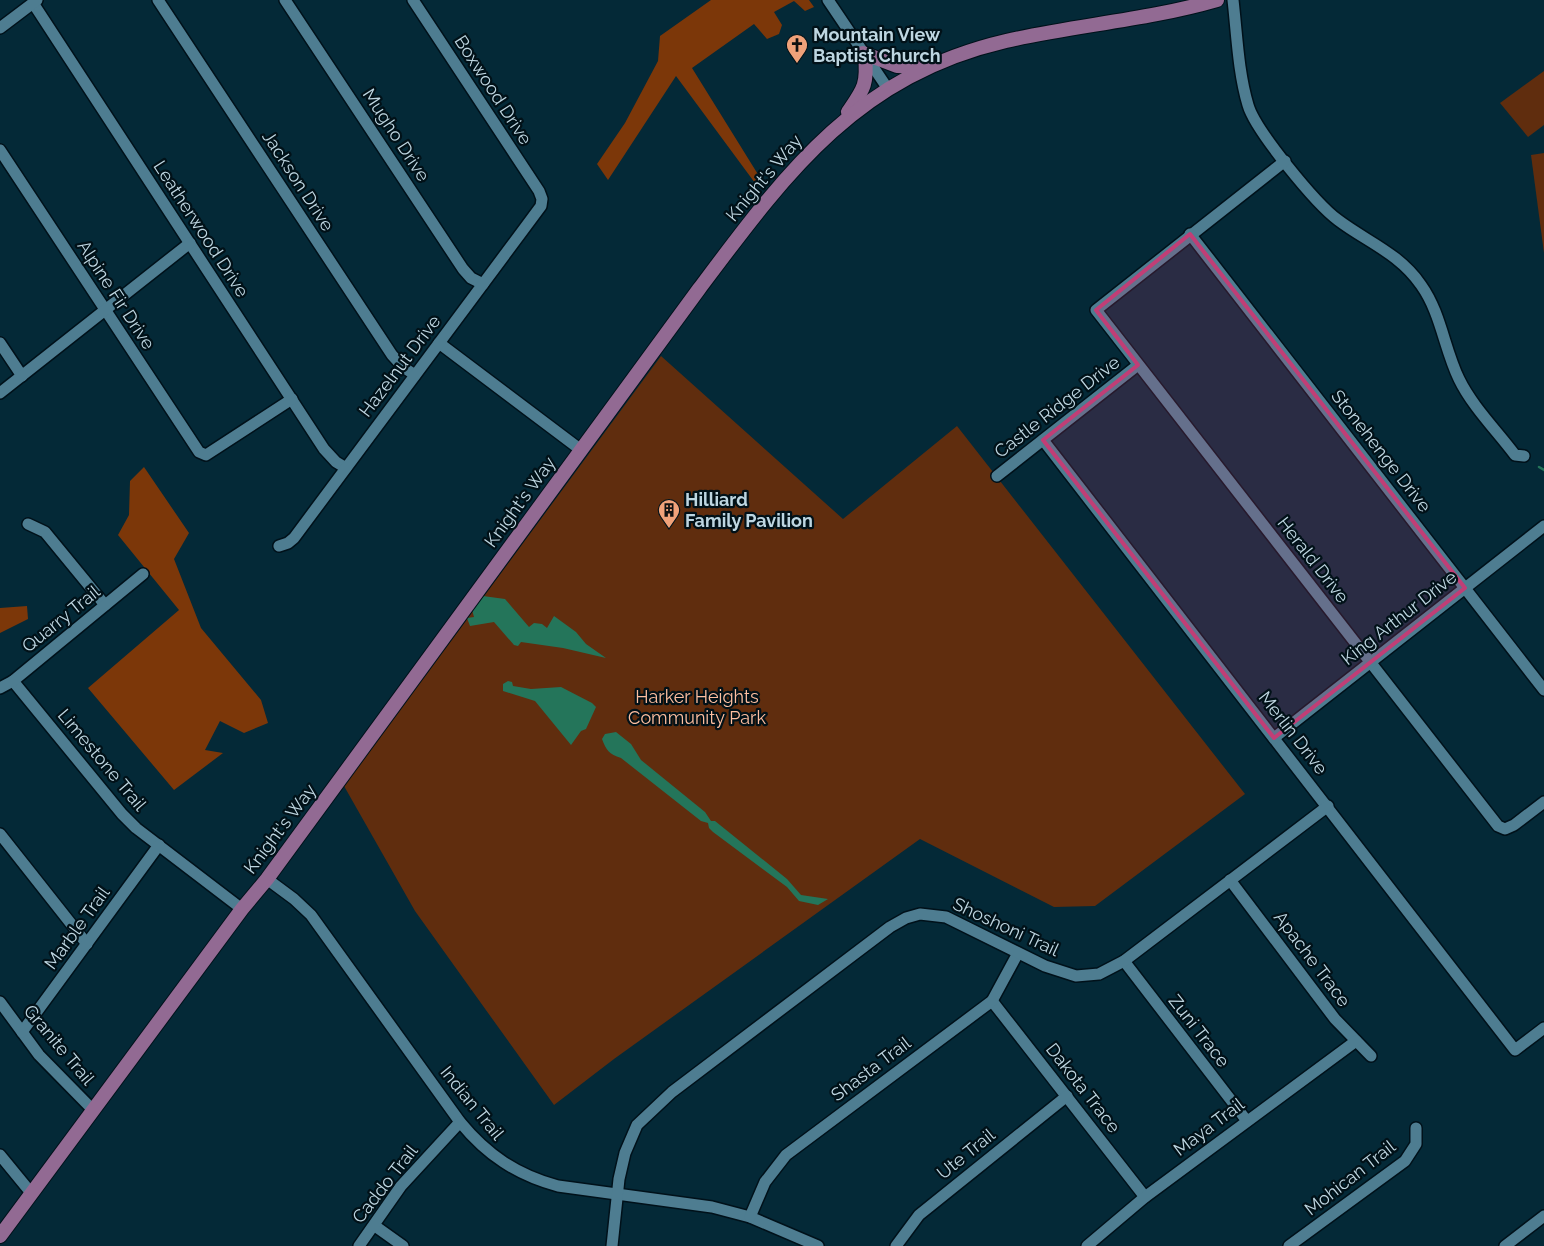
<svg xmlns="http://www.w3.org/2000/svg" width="1544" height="1246" font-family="Raleway,sans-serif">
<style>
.green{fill:#602d0e}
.forest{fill:#7c3709}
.water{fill:#24755a}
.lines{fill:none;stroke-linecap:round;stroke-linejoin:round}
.stream{stroke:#24755a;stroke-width:2.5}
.minor-casing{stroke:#00111a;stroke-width:14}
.major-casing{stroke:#00111a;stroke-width:16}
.minor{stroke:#4e7d91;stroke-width:11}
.major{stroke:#926a93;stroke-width:14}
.marked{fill:#c13e76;fill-opacity:0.2;stroke:#c13e76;stroke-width:4;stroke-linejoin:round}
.labels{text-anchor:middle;stroke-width:4.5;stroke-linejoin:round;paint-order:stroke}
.poi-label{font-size:18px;font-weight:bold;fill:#bed6e1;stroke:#011118;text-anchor:start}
.street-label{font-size:18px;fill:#bed6e1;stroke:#011118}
.park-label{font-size:18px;fill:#febfa0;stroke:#011118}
</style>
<rect width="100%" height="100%" fill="#042937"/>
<g class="green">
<path d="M1544,71V125L1528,137L1500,103Z"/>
<path d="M1544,153V253L1531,155Z"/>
<path d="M661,356L843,519L957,426L1245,794L1095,906L1054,907L920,839L614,1059L554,1105L415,911L344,786Z"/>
</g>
<g class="forest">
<path d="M711,0H809L814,7L805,11L794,1L774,12L782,25L779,34L767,39L754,24L692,68L759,176L755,183L676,76L608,180L597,164L625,123L658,61L660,36Z"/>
<path d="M144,467L189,533L174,559L201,628L261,700L268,723L244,733L220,721L205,750L223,753L174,790L88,688L179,610L118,535L129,515L130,481Z"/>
<path d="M27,606L28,619L0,633V608Z"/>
</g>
<g class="water">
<path d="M483,596L505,599L529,627L534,623L542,624L547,628L554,616L576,632L586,644L606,658L563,648L521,642L518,646L514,645L494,622L470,626L467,618L474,617L472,610Z"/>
<path d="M508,681L512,682L513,686L531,689L561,687L592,703L596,707L586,729L581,731L571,745L535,701L503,691V684Z"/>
<path d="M616,732L631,744L641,760L705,812L711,821H715L787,879L801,895L828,899L818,905L799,901L787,887L713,832L709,828L708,823L701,821L621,758C609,754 606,750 602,739L605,734Z"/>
</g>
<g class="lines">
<path class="stream" d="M1539,467L1544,470"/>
<g class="minor-casing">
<g id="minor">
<path d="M158,0L392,355L403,367L415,375"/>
<path d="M285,0L463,269L471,278L483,284"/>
<path d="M828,0L888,89"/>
<path d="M1233,0C1237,35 1238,71 1248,105C1255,130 1316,204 1338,220C1367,242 1399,253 1421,285C1441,313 1444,348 1459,379C1472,406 1497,431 1515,455L1524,456"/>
<path d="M33,3L324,449L336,462L346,468"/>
<path d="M0,28L37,0"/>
<path d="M0,150L199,452L206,455L292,399"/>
<path d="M1285,161L1096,310L1498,826L1505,829L1514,825L1544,802"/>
<path d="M1190,234L1544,690"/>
<path d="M0,343L22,376"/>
<path d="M439,343L581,450"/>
<path d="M0,393L190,243"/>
<path d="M1043,440L1515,1050L1544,1028"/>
<path d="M997,476L1138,365"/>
<path d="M28,524L45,532L105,605"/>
<path d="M279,546L288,543L294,538L541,206L542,199L539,191L413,0"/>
<path d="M13,681L122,814L136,828L242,909"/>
<path d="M0,688L13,681L143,574"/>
<path d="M1274,738L1544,526"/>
<path d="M0,834L87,944"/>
<path d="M267,879L294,899L311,915L460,1122C487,1155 517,1175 558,1186L712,1207L750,1217L818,1246"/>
<path d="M1230,880L1335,1019L1371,1056"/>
<path d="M1124,961L1247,1121"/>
<path d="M992,1001L1145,1197"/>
<path d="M0,1002L39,1055L93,1110"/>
<path d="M22,1032L159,845"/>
<path d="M0,1155L32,1194"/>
<path d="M750,1217L765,1182L786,1155L992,1001L1018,953"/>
<path d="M375,1226L403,1246"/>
<path d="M359,1246L401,1186L460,1122"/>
<path d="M612,1246L619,1179L625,1153L637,1125L672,1092L890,927L906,918L920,914L946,917L1045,966L1076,976L1099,974L1124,961L1328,806"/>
<path d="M896,1246L919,1215L1067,1096"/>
<path d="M1087,1246L1145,1197L1356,1041"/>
<path d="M1289,1246L1405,1161L1416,1144V1128"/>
<path d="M1505,1246L1544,1216"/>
</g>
</g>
<g class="major-casing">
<g id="major">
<path d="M863,53L897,66L927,67"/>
<path d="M848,112C863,90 868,85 865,56"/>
<path d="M0,1236L242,909L267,879L699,289C786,173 856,76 1006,41C1076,25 1148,20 1217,0"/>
</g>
</g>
<use href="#minor" class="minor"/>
<use href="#major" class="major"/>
</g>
<path class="marked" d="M1190,234L1465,588L1274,738L1043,440L1138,365L1096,310Z"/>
<defs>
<g id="church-pin" transform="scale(1.125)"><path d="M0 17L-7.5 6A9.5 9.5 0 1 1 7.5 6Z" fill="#f0a27a" stroke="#011118"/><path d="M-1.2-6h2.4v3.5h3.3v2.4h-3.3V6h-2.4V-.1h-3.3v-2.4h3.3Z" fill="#111"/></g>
<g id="building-pin" transform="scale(1.125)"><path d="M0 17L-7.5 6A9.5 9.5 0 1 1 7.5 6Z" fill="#f0a27a" stroke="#011118"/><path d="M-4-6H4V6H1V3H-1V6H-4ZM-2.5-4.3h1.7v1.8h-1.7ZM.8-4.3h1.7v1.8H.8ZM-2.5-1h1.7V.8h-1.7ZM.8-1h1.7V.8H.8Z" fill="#111"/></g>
</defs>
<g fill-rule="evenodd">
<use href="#church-pin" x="797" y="45"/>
<use href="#building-pin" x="669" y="510"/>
</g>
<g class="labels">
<g class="poi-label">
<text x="813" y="41">Mountain View<tspan x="813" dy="21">Baptist Church</tspan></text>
<text x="685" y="506">Hilliard<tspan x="685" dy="21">Family Pavilion</tspan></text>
</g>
<g class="street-label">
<text transform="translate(493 90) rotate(57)" y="6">Boxwood Drive</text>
<text transform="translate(396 135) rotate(57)" y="6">Mugho Drive</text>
<text transform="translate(764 178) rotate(-50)" y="6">Knight's Way</text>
<text transform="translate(298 181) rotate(57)" y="6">Jackson Drive</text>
<text transform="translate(201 229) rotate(57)" y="6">Leatherwood Drive</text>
<text transform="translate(116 295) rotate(57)" y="6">Alpine Fir Drive</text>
<text transform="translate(400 366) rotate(-53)" y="6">Hazelnut Drive</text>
<text transform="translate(1057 407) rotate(-38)" y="6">Castle Ridge Drive</text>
<text transform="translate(1381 451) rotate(52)" y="6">Stonehenge Drive</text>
<text transform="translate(520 502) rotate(-54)" y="6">Knight's Way</text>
<text transform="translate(1313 560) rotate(52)" y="6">Herald Drive</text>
<text transform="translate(1399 618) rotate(-38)" y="6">King Arthur Drive</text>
<text transform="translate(61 619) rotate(-39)" y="6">Quarry Trail</text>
<text transform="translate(1293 733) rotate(52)" y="6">Merlin Drive</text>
<text transform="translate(102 760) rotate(50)" y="6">Limestone Trail</text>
<text transform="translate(280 829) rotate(-53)" y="6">Knight's Way</text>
<text transform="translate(1006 927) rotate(25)" y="6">Shoshoni Trail</text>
<text transform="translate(77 928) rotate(-54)" y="6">Marble Trail</text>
<text transform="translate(1312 959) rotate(53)" y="6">Apache Trace</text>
<text transform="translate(1199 1031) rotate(52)" y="6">Zuni Trace</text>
<text transform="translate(59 1045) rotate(50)" y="6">Granite Trail</text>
<text transform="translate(871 1069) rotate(-37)" y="6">Shasta Trail</text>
<text transform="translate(1083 1088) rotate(52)" y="6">Dakota Trace</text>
<text transform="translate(472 1103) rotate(51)" y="6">Indian Trail</text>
<text transform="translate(1209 1127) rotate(-37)" y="6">Maya Trail</text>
<text transform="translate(966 1154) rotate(-39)" y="6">Ute Trail</text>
<text transform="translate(1350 1178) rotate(-38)" y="6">Mohican Trail</text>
<text transform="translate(385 1184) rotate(-52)" y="6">Caddo Trail</text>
</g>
<g class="park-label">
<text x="697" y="703">Harker Heights<tspan x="697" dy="21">Community Park</tspan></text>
</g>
</g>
</svg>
